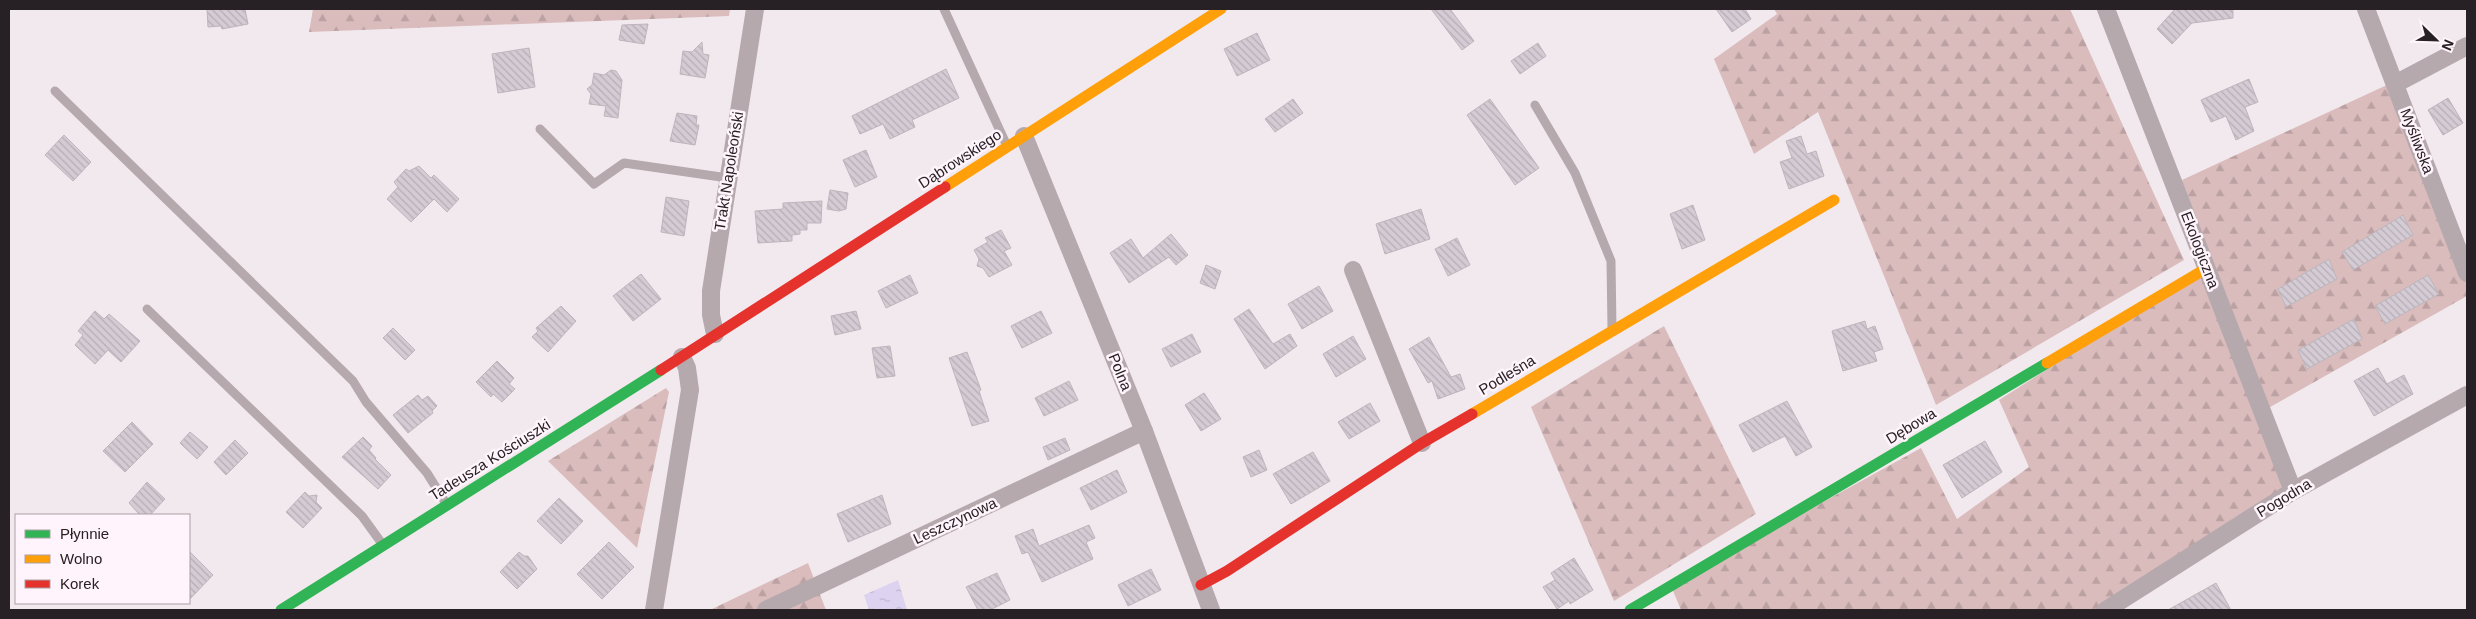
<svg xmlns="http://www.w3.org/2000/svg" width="2476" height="619" font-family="Helvetica,sans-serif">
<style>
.forest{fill:url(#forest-firs)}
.water{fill:url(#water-ripples)}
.building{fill:url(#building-back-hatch);stroke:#bcb6bb}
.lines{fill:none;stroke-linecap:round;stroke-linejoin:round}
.lane{stroke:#b6a9ad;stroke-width:9}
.street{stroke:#b6a9ad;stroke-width:18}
.fast{stroke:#30b455;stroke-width:11}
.slow{stroke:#ff9f0a;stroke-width:11}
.jam{stroke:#e5322d;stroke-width:11}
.labels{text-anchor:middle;stroke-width:5;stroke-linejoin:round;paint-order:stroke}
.street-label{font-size:15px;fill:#272024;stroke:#fff4fb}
</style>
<defs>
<pattern id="forest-firs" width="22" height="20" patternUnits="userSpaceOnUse" patternTransform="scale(1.25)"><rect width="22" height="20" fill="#dabcbd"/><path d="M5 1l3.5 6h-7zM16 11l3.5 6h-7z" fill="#bba1a2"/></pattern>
<pattern id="water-ripples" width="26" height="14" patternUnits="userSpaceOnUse" patternTransform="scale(1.25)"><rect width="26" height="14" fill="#ddd3f0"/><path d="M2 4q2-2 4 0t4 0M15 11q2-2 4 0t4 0" fill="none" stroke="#beb5ce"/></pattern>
<pattern id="building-back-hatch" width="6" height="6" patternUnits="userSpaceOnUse" patternTransform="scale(1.25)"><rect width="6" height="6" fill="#d4cbd4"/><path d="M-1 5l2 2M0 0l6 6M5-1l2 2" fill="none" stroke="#b6aeb6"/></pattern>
</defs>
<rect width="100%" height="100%" fill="#f2e9ee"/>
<g class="forest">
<path d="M313,9H730L729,16L309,32Z"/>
<path d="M1774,9H2070L2184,260L1936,405L1818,112L1754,154L1714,59L1777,14Z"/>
<path d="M2389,84L2467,275V296L2263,411L2182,180Z"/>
<path d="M2207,268L2293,491L2104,610H1681L1671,586L1921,448L1957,519L2029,467L1999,400Z"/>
<path d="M1664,326L1756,514L1614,601L1531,407Z"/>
<path d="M666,388L669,392L637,548L548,461Z"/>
<path d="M808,563L826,610H710Z"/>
</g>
<path class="water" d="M898,580L907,610H869L864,595Z"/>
<g class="building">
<path d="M207,9H245L248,24L222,29L221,26L208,27Z"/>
<path d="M1431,9H1450L1474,41L1462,50Z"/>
<path d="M1716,9H1745L1751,19L1732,32Z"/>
<path d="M2175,9H2233V18L2192,23L2172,44L2157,29Z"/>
<path d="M648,24L644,44L619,40L622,25Z"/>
<path d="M1257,33L1270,60L1237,76L1224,49Z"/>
<path d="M702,42L703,54L709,55L705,78L680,74L683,51L692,52Z"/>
<path d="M1538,43L1546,56L1520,74L1511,61Z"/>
<path d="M529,48L535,87L498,93L492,54Z"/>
<path d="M946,69L959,98L912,120L915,127L890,139L883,124L860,134L852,116Z"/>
<path d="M611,70L616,71L622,80L618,118L604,116L606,106L589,104L591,94L587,89L592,85L594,73L604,75Z"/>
<path d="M2249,79L2258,102L2245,107L2254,131L2236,140L2226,116L2211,122L2201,100Z"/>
<path d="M2448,98L2463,123L2443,135L2428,110Z"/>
<path d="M1293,99L1303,113L1275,132L1265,119Z"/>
<path d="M1490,99L1539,168L1515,185L1467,115Z"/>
<path d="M677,113L697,116L696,125H699L695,145L670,141Z"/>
<path d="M64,135L91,162L73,181L45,155Z"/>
<path d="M1801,136L1807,154L1816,151L1824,176L1789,189L1780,162L1792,158L1786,141Z"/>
<path d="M866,150L877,177L855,187L843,160Z"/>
<path d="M419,166L431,178L434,175L459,199L447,212L434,199L411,222L387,199L398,187L394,182L406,169L409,171Z"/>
<path d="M830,190L848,193L846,209L839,211L827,209Z"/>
<path d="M666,197L689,201L684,236L661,232Z"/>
<path d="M822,201L821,223H807V230H800V234L792,235V241L758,243L755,211L783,209V203Z"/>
<path d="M1693,205L1705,240L1682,249L1670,214Z"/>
<path d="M1421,209L1430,239L1385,254L1376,224Z"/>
<path d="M2403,215L2413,235L2353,270L2342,252Z"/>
<path d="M1001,230L1011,248L1004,251L1012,265L989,277L983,268L977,266L979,259L974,250L988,242L985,238Z"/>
<path d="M1171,234L1188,255L1176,265L1169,257L1129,283L1110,253L1131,239L1143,258Z"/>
<path d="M1457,238L1470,265L1448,276L1435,249Z"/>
<path d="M2329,259L2337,279L2286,307L2278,289Z"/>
<path d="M1206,265L1221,271L1215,289L1200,283Z"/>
<path d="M641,274L661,299L633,321L613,296Z"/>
<path d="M910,275L918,293L886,308L878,291Z"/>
<path d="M2428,275L2439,294L2385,324L2375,306Z"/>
<path d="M1319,286L1333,311L1302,329L1288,304Z"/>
<path d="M561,306L576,321L548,352L532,337L538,331L536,328Z"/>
<path d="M1249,309L1273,344L1290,334L1297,346L1265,369L1234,319Z"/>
<path d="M95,311L104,319L109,314L140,341L121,362L108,350L95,364L75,345L83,335L78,331Z"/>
<path d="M856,311L861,329L835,335L831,316Z"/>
<path d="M1041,311L1052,333L1022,348L1011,326Z"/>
<path d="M2354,319L2362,339L2307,369L2298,350Z"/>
<path d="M1865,321L1867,329L1875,326L1883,349L1874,352L1877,361L1843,371L1832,331Z"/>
<path d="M393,328L415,350L405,360L383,338Z"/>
<path d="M1192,334L1201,352L1171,367L1162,349Z"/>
<path d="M1353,336L1366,359L1336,377L1323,354Z"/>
<path d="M1429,337L1451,377L1460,374L1465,389L1438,399L1432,381L1428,383L1409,349Z"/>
<path d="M890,346L895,376L877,378L872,348Z"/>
<path d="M967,352L981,390L979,391L989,421L972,426L949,358Z"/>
<path d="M497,361L514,378L509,384L515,389L502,402L493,394L491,397L476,382Z"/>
<path d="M2378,368L2387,384L2404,375L2413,394L2374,416L2354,381Z"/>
<path d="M1069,381L1078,400L1044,416L1035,398Z"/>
<path d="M1204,393L1221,419L1201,431L1185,405Z"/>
<path d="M418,395L422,400L428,396L437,406L432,411L433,413L408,433L393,415Z"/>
<path d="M1787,401L1812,447L1796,456L1785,436L1753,452L1739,425Z"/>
<path d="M1370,403L1380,421L1349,439L1338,422Z"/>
<path d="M132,422L153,444L125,472L103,451Z"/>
<path d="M190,432L208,447L197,459L180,443Z"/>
<path d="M363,437L372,446L369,450L376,458L375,459L391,475L378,489L342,457Z"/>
<path d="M1065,438L1070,450L1048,460L1043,447Z"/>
<path d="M235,440L248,453L226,475L214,462Z"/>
<path d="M1985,441L2002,472L1962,498L1943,465Z"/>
<path d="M1259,450L1267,470L1251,477L1243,457Z"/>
<path d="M1313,452L1330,481L1291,504L1273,474Z"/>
<path d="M1117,470L1127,492L1091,510L1080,488Z"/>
<path d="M147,482L165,499L150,515H140L129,503Z"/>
<path d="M305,492L309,496L317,495L316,502L322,508L303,528L286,512Z"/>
<path d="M882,495L891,524L848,542L837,514Z"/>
<path d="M559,498L583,521L561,544L537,521Z"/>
<path d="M1089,525L1095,538L1086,542L1093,559L1042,582L1028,552L1022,554L1015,536L1033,529L1039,546Z"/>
<path d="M609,542L634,567L602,599L577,574Z"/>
<path d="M189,551L213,575L189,600Z"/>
<path d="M519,552L524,556H528L537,569L517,589L500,572Z"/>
<path d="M1574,558L1593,590L1570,604L1569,601L1557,609L1543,587L1555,580L1551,573Z"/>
<path d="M1151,569L1161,590L1128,606L1118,585Z"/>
<path d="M997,573L1010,600L990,610H978L966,587Z"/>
<path d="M2216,583L2231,610H2168Z"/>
</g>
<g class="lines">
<g class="lane">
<path d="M944,9L1007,146"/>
<path d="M55,91L353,381L366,402L427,473L447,505"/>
<path d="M1535,105L1575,173L1611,261L1612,329"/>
<path d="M540,129L594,184L624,163L728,178"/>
<path d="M147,309L362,516L383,545"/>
</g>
<g class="street">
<path d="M2106,9L2293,491"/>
<path d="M2366,9L2467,273"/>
<path d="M2395,84L2467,46"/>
<path d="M1024,136L1144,431L1211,610"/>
<path d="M1353,270L1422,443"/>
<path d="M715,334L711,315V291L755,9"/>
<path d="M654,610L690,390L687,368L682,357"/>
<path d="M766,610L1144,431"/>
<path d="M2106,610L2293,491L2467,395"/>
</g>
<g class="fast">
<path d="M281,610L661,370"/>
<path d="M1630,610L2047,363"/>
</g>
<g class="slow">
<path d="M945,187L1221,9"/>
<path d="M2047,363L2207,268"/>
<path d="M1472,414L1834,200"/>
</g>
<g class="jam">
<path d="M661,370L945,187"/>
<path d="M1201,585L1227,571L1422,443L1472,414"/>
</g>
</g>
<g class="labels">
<g class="street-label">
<text transform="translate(2417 141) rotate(69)" y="5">Myśliwska</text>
<text transform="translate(960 159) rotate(-33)" y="5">Dąbrowskiego</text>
<text transform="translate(729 171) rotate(-81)" y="5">Trakt Napoleoński</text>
<text transform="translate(2200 250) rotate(69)" y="5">Ekologiczna</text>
<text transform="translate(1120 372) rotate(68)" y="5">Polna</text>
<text transform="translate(1507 375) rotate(-31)" y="5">Podleśna</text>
<text transform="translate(1911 426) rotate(-31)" y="5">Dębowa</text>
<text transform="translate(490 460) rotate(-32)" y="5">Tadeusza Kościuszki</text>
<text transform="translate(2284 498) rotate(-31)" y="5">Pogodna</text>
<text transform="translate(955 521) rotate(-25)" y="5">Leszczynowa</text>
</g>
</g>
<rect width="2476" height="619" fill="none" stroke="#272024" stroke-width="20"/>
<rect x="15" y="514" width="175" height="90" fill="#fff4fb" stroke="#a99fa5"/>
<rect x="25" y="530" width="25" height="8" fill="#30b455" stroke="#a99fa5"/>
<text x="60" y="539" font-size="15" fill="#272024">Płynnie</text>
<rect x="25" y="555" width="25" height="8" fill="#ff9f0a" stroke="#a99fa5"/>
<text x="60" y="564" font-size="15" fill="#272024">Wolno</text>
<rect x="25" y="580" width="25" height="8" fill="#e5322d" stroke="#a99fa5"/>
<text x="60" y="589" font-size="15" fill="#272024">Korek</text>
<g transform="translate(2436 40) rotate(113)" stroke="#fff4fb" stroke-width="4" paint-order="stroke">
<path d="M0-4L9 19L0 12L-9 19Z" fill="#272024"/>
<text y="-8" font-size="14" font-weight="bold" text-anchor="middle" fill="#272024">N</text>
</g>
</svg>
